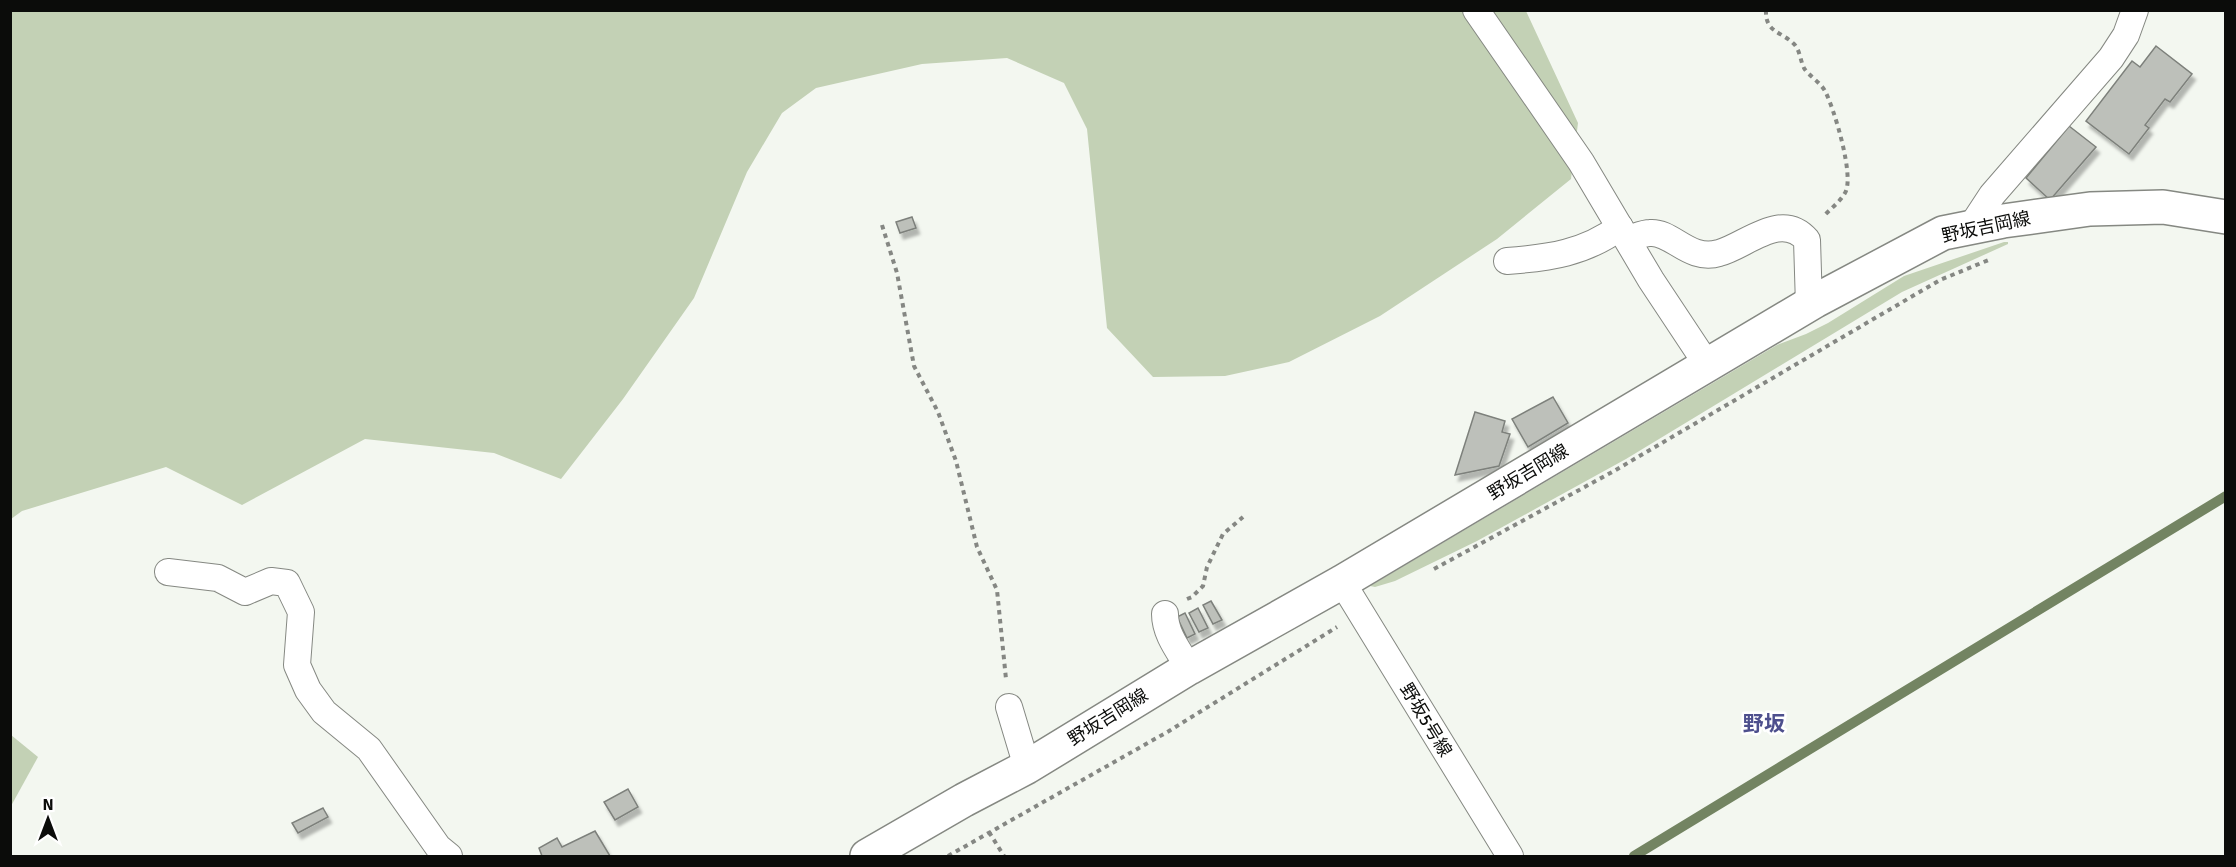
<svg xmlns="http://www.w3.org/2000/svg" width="2236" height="867" font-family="Signika,'Noto Sans JP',sans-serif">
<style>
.green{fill:#c3d1b5}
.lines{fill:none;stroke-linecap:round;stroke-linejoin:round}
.stream{stroke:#738462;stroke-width:10}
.building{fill:#bdc0ba;stroke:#7d807b;stroke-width:1.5;filter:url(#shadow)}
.street-casing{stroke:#858882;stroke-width:28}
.secondary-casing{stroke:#858882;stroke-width:36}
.path{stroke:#858783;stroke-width:4;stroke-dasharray:4.5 4.5;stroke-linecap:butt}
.street{stroke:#fff;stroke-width:26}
.secondary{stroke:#fff;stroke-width:33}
.labels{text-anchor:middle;stroke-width:5;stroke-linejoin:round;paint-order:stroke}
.street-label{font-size:18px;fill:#0b0c0a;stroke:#fff}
.quarter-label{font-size:21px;font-weight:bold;fill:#4d4f8d;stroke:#fff}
</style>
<defs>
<filter id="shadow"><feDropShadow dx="3.5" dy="6" stdDeviation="1.5" flood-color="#0004"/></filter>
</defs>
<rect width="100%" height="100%" fill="#f3f7f0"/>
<g class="green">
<path d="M11,11H1526L1578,123L1571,179L1497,239L1380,316L1289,362L1225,376L1153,377L1107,328L1087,129L1064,83L1007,58L922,64L816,88L782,113L747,172L694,298L623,399L561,479L494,453L365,439L242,505L166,467L22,511L11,519Z"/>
<path d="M2004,242H2008V244L1902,292L1626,459L1477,541L1395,581L1375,587L1370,586L1777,345L1806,334L1828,323L1904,276Z"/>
<path d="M11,735L38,757L11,806Z"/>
</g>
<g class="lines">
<path class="stream" d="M1634,856L2226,496"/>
</g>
<g class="building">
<path d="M2156,46L2192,74L2170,102L2165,99L2145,125L2149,128L2129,154L2086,121L2132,61L2140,67Z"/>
<path d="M2069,126L2096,147L2050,200L2026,178Z"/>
<path d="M912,217L916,228L900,233L896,222Z"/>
<path d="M1553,397L1568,423L1528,447L1512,419Z"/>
<path d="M1475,412L1505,421L1502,432L1510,434L1499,466L1455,475Z"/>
<path d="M1211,601L1222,620L1213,624L1203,605Z"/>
<path d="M1198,608L1208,628L1199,632L1189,613Z"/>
<path d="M1185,613L1195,634L1187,638L1177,617Z"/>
<path d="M628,789L638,807L615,820L604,802Z"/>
<path d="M323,808L328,817L298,833L292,823Z"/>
<path d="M595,831L610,856H542L539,848L557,838L562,847Z"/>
</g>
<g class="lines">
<g class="street-casing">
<g id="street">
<path d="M1476,10L1581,162L1651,280L1708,366"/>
<path d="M1971,227L1992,195L2111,58L2126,35L2135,10"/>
<path d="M1628,239C1635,237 1643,233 1650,233C1672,231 1689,262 1719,253C1746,246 1781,210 1807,240L1809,305"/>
<path d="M1507,261C1549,258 1585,253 1620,227"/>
<path d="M168,572L218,578L245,592L271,581L287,583L301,612L297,665L308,690L324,712L369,749L438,847L449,856"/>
<path d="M1342,582L1510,856"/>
<path d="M1165,614C1165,634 1179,651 1189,668"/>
<path d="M1009,707L1027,767"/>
</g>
</g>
<g class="secondary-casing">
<path id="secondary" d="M867,856L964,800L1027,767L1189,668L1342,582L1815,301L1943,233L2003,221L2090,209L2163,207L2226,217"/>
</g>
<g class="path">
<path d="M1766,10C1765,32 1780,31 1793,43C1800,49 1800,60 1804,68C1808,75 1820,82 1825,91C1834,108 1855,177 1845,193C1840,202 1830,209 1823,217"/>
<path d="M882,225L897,273L914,366L938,412L956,461L977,547L997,590L1006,679"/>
<path d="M1434,569L1614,471L1940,280L1991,259"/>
<path d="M1187,599L1192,597L1203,586L1207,567L1223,534L1243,517"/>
<path d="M989,832L1004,856"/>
<path d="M948,856L1169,731L1337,627"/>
</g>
<use href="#street" class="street"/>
<use href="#secondary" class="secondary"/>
</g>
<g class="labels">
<g class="street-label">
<text transform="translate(1986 227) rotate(-12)" y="6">野坂吉岡線</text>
<text transform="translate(1528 472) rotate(-31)" y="6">野坂吉岡線</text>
<text transform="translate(1108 717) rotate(-32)" y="6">野坂吉岡線</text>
<text transform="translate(1426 720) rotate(59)" y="6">野坂5号線</text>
</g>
<g class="quarter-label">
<text x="1764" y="731">野坂</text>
</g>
</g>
<rect width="2236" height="867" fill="none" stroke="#0b0c0a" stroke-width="24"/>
<g transform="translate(48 819)" stroke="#ffffff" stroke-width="4.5" paint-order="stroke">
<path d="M0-4.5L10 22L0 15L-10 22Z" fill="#0b0c0a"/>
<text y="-9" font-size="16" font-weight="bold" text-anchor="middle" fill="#0b0c0a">N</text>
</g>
</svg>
